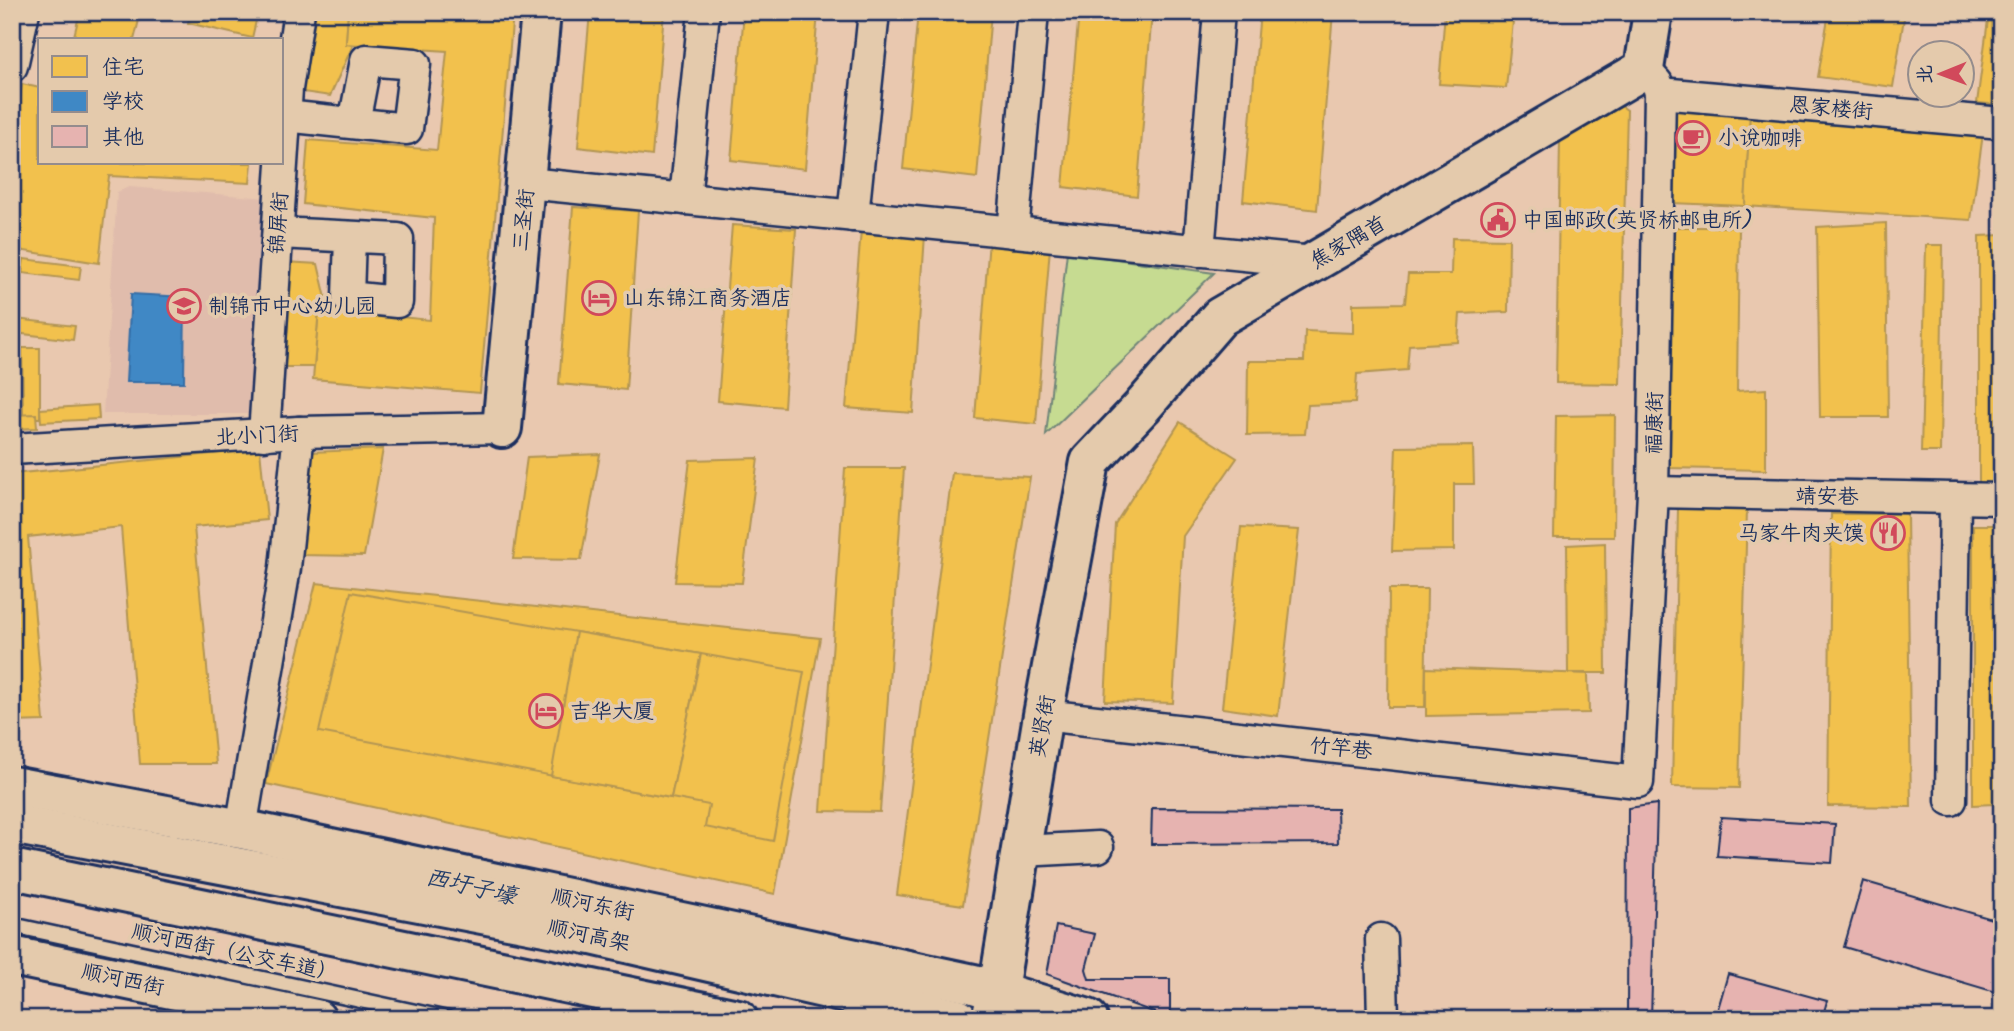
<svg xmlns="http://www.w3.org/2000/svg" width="2014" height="1031" font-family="Kalam,'LXGW WenKai TC',sans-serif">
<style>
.built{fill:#e0bcac}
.green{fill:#c6db91;stroke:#708578;stroke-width:2}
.homes{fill:#f2c14e;stroke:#b29553;stroke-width:2}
.schools{fill:#3f88c5;stroke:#346da6;stroke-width:2}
.building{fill:#e6b3b0;stroke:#1b2f5e;stroke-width:2}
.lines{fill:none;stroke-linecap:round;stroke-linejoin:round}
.lane-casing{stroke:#1b2f5e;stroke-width:19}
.street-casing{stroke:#1b2f5e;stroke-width:35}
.secondary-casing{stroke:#1b2f5e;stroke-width:44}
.primary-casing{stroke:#1b2f5e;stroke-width:44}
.highway-casing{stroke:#1b2f5e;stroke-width:44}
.lane{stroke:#e4caac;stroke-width:14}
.street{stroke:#e4caac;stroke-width:30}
.secondary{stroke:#e4caac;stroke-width:38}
.primary{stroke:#e4caac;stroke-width:38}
.highway{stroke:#e4caac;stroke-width:38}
.labels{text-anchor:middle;stroke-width:7;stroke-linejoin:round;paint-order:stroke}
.street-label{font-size:21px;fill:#1b2f5e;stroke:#e4caac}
.poi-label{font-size:21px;fill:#1b2f5e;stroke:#e4caac;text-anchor:start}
.water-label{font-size:23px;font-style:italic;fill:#253f6b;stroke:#e4caac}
</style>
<rect width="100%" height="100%" fill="#e9c8af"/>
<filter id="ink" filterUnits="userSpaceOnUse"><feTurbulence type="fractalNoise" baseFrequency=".0143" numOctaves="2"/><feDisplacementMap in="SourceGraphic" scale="14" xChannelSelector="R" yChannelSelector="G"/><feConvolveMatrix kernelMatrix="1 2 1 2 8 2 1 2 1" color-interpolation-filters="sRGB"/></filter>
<g filter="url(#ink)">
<path class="built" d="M129,187L267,198L248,414H103L117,192Z"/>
<path class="green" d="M1067,252L1214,273L1046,435Z"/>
<g class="homes">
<path d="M80,12H141L134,40H73Z"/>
<path d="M191,12H258L252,38L188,23Z"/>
<path d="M309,12H348L346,44L353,45L330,96L296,91Z"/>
<path d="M348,12H513L480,393L313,379L319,309L430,320L434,218L303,204L308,140L437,150L447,51L346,44Z"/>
<path d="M590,12H664L652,156L578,147Z"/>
<path d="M744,12H818L805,169L731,160Z"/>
<path d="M918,12H991L977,178L903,169Z"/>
<path d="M1079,12H1152L1137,196L1063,187Z"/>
<path d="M1260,12H1333L1317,210L1243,201Z"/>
<path d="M1445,12H1514L1506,88L1439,84Z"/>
<path d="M1829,12H1905L1893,87L1818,77Z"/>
<path d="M1989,12H2002V105L1977,103Z"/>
<path d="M22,84L40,88V163H252L250,183L109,176L99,263L12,249V153Z"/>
<path d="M1617,103L1627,110L1620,384L1556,383L1560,139Z"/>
<path d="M1674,109L1750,113L1745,206L1671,203Z"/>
<path d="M1750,113L1983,134L1971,220L1745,206Z"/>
<path d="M573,207L638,211L626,390L559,384Z"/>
<path d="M1886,223L1888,417H1820L1817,227Z"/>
<path d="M732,225L796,229L784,407L718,401Z"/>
<path d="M1669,227H1739L1737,391L1766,389V470L1667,468Z"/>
<path d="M861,230L925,235L913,413L846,408Z"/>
<path d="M2002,235V484H1979V236Z"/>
<path d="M1452,238L1509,239L1508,312L1460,314L1458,342L1409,345L1407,370L1357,374L1355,403L1308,405L1305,434L1247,435L1248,361H1304L1305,331L1353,333V304L1405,303L1408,274H1451Z"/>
<path d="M989,240L1050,247L1036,424L975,418Z"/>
<path d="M1926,245H1943L1940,452H1921Z"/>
<path d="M12,256H19L12,326Z"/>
<path d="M24,259L81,266L79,280L22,273Z"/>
<path d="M285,262L318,264L329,311L319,309L314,367H277Z"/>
<path d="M16,319L75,326L73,340L15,333Z"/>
<path d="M22,348H40V418H23Z"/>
<path d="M98,405L99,419L41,422L40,409Z"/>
<path d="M36,414L37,428L12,429V415Z"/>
<path d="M1615,415L1614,537H1554L1556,416Z"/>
<path d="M1180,422L1237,458L1183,536L1173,703L1105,701L1115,524Z"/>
<path d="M1473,446L1474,484H1454V550L1392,551L1396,447Z"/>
<path d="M260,449L267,520L194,527L216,764H140L121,527L28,537L44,721L12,722V474Z"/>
<path d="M383,449L364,556L297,555L310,452Z"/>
<path d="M600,454L581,560L513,559L527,457Z"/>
<path d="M758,458L742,583L675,582L690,460Z"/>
<path d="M845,468H904L880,812L821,811Z"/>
<path d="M952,473L1030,477L963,905L897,895Z"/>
<path d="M1678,508L1747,510L1739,788L1672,787Z"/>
<path d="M1831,514H1907L1911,807L1828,806Z"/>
<path d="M1973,525H2002V869H1995L1994,804L1973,805Z"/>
<path d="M1241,527L1299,530L1278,716L1222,708Z"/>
<path d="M1605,543L1606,673H1568L1567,545Z"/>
<path d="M316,583L820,638L775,894L266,784Z"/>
<path d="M1389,589H1427L1425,707H1388Z"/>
<path d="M351,592L701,654L671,798L319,732Z"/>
<path d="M576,632L701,654L671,798L551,776Z"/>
<path d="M701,654L804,672L773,841L705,827L709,805L671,798Z"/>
<path d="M1426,668L1588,674L1589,713L1426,716Z"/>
</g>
<path class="schools" d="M131,294L185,297L184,382H126Z"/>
<g class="building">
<path d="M1657,804L1651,1019H1627L1628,808Z"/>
<path d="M1152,808L1337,809L1338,843L1151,844Z"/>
<path d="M1721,817L1835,824L1832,863L1717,856Z"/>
<path d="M1863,881L2002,922V994L1844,947Z"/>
<path d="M1056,926L1095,934L1086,969L1089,979H1170V1018L1047,974Z"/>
<path d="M1728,974L1827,1001L1822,1019H1715Z"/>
</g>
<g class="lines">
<g class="lane-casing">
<path id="lane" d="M12,925L448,1019"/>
</g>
<g class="street-casing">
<g id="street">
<path d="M12,66L24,12"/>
<path d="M1660,93L2002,123"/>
<path d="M285,116L407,129L415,64L366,60L354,123"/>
<path d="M527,183L1313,262"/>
<path d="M685,199L704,12"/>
<path d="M853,216L874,12"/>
<path d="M1013,232L1033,12"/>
<path d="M278,233L398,239L397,302L348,297L350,237"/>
<path d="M1199,251L1219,12"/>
<path d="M264,435L287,89L299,12"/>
<path d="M12,449L299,432L502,428"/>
<path d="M1653,492L2002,499"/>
<path d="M1043,715L1638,782L1653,492L1660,93L1657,83L1644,69"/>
<path d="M1951,800L1955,498"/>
<path d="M241,829L285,568L299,432"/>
<path d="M1021,851L1098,847"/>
<path d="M1381,939L1383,1019"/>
</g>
</g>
<g class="secondary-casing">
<g id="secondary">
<path d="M502,428L541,12"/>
<path d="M991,1019L998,990L1043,715L1090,462L1142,407L1220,317L1644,69L1653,12"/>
</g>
</g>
<g class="primary-casing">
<g id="primary">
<path d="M12,786L241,829L974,984L1088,1019"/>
<path d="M12,956L316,1019"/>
</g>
</g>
<g class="highway-casing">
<g id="highway">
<path d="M12,824L592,935L958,1019"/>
<path d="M12,869L738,1019"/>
</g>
</g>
<use href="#lane" class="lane"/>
<use href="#street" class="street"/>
<use href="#secondary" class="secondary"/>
<use href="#primary" class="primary"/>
<use href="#highway" class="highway"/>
</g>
</g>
<defs>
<g id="cafe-ring" transform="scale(1.75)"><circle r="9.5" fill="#e4caac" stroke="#d1495b" stroke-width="1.5"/><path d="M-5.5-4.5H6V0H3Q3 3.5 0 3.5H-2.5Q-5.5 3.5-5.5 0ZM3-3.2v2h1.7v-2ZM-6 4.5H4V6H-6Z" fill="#d1495b"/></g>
<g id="civic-ring" transform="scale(1.75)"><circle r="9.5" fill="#e4caac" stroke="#d1495b" stroke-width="1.5"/><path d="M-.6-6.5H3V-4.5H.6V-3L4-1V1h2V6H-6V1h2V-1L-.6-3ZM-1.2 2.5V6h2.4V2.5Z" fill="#d1495b"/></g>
<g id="hotel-ring" transform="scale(1.75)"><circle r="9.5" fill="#e4caac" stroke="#d1495b" stroke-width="1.5"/><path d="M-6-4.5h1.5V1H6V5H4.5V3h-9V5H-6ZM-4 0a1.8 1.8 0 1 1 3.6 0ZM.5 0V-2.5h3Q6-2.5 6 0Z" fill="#d1495b"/></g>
<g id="school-ring" transform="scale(1.75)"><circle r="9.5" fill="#e4caac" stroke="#d1495b" stroke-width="1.5"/><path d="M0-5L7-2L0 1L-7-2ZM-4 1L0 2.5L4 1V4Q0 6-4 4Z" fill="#d1495b"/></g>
<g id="restaurant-ring" transform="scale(1.75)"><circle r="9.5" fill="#e4caac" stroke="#d1495b" stroke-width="1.5"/><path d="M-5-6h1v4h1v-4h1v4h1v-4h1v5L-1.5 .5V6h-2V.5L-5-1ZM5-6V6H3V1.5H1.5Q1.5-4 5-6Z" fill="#d1495b"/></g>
</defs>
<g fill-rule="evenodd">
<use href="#cafe-ring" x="1693" y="138"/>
<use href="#civic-ring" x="1498" y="220"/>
<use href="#hotel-ring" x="599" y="298"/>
<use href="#school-ring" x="184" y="306"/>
<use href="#restaurant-ring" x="1888" y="533"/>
<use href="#hotel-ring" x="546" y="711"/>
</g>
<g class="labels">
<g class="street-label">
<text transform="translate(1831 108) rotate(5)" y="7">恩家楼街</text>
<text transform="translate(523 220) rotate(-84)" y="7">三圣街</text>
<text transform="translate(278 223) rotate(-86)" y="7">锦屏街</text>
<text transform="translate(1348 242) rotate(-30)" y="7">焦家隅首</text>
<text transform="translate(1654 423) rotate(-89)" y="7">福康街</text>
<text transform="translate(257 435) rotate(-3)" y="7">北小门街</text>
<text transform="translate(1827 496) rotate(1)" y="7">靖安巷</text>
<text transform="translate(1042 726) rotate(-80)" y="7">英贤街</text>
<text transform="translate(1341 748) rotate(6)" y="7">竹竿巷</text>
<text transform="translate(593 904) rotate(12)" y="7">顺河东街</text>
<text transform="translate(589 935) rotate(12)" y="7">顺河高架</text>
<text transform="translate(235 952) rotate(12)" y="7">顺河西街（公交车道）</text>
<text transform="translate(123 979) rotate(12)" y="7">顺河西街</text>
</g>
<g class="poi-label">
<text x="1718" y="145">小说咖啡</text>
<text x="1522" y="227">中国邮政(英贤桥邮电所)</text>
<text x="624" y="305">山东锦江商务酒店</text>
<text x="208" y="313">制锦市中心幼儿园</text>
<text x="1864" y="540" text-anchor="end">马家牛肉夹馍</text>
<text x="570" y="718">吉华大厦</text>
</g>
<g class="water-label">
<text transform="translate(471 886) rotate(13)" y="8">西圩子壕</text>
</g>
</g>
<rect width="2014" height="1031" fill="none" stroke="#e4caac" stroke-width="42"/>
<rect x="21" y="21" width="1972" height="989" fill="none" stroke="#1b2f5e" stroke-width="2.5" filter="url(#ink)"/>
<rect x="38" y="38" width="245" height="126" fill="#e4caac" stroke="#948c8d" stroke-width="2"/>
<rect x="52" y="56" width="35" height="21" fill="#f2c14e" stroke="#948c8d" stroke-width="2"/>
<text x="102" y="74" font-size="21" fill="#1b2f5e">住宅</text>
<rect x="52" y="91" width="35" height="21" fill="#3f88c5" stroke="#948c8d" stroke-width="2"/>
<text x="102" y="108" font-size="21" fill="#1b2f5e">学校</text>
<rect x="52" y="126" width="35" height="21" fill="#e6b3b0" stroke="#948c8d" stroke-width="2"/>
<text x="102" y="144" font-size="21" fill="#1b2f5e">其他</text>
<g transform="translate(1941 74) rotate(269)"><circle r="33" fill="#e4caac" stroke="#948c8d" stroke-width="2"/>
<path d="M0-5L12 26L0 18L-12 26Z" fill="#d1495b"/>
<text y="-10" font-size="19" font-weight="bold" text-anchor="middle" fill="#1b2f5e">北</text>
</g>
</svg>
